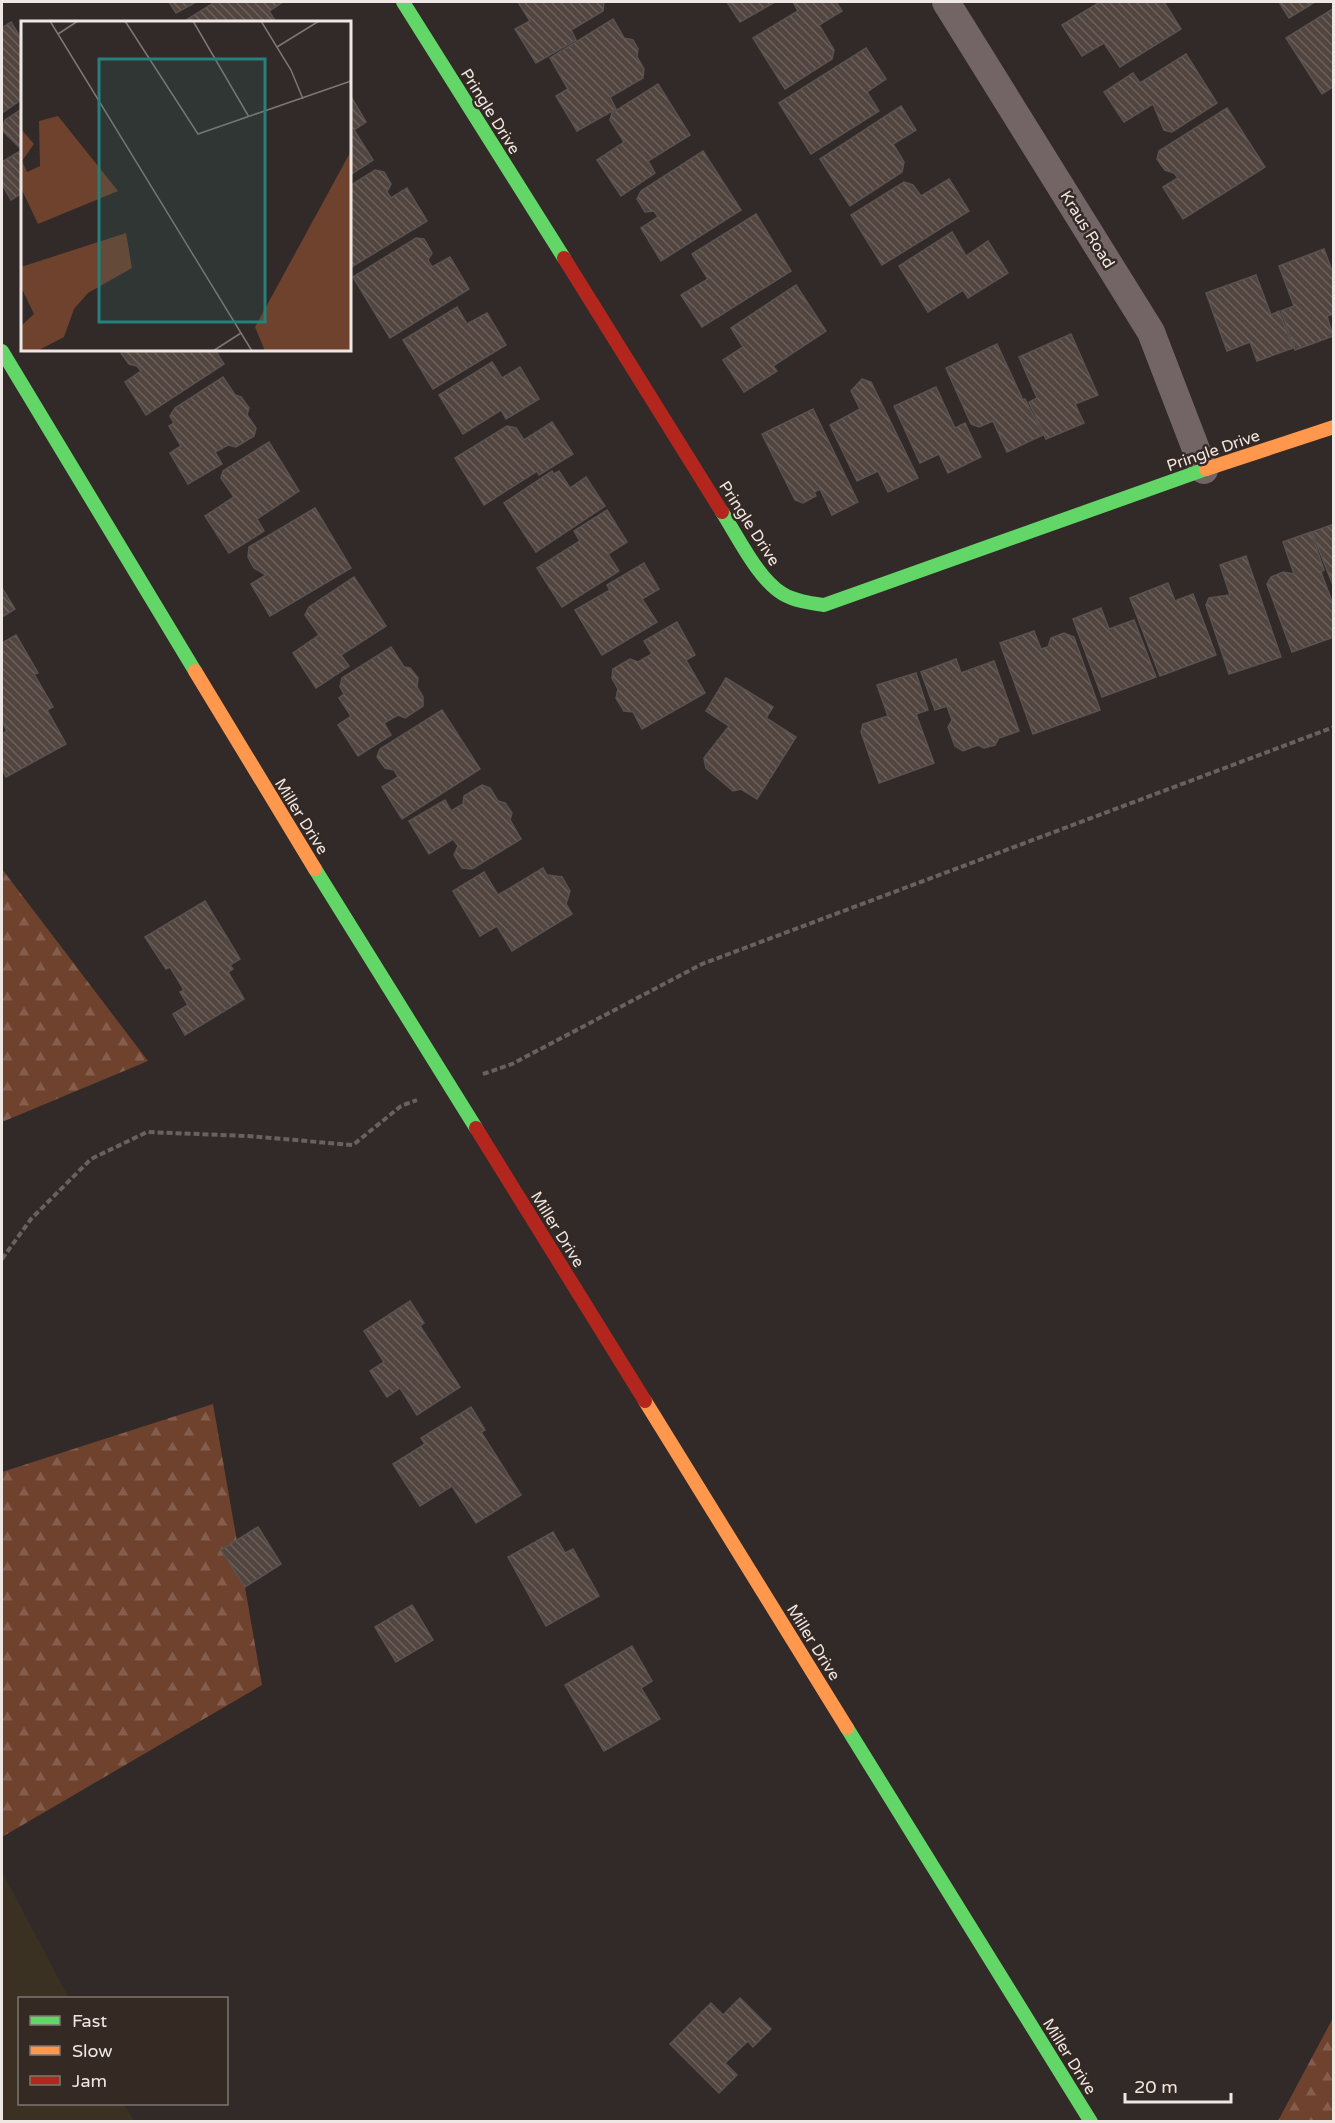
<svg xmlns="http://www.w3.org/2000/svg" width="1335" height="2123" font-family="'Varela Round',sans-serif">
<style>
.industrial{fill:#3b3123}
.forest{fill:url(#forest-firs)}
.building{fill:url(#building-back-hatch);stroke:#595250;stroke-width:1.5}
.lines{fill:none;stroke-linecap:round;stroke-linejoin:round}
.path{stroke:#69605f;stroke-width:4;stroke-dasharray:6 3;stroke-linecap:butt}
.street{stroke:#736466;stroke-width:28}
.fast{stroke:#63d668;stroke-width:14}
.slow{stroke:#ff974d;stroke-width:14}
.jam{stroke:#b3261e;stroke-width:14}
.labels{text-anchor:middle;stroke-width:5;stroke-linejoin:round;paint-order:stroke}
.street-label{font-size:16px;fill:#efe7e4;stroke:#352924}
.inset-road{fill:none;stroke:#7d7673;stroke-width:1.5}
.view{fill:#25817a;fill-opacity:0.15;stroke:#25817a;stroke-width:3}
.inset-edge{fill:none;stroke:#efe7e4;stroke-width:3}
</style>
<defs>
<pattern id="forest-firs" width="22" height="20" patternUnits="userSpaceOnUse" patternTransform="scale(1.5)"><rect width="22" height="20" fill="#6f422e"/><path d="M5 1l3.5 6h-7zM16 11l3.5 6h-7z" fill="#845d4c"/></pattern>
<pattern id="building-back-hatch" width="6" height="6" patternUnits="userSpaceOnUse" patternTransform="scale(1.5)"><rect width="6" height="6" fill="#524540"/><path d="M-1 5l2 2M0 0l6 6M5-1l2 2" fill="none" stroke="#6b605b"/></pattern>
</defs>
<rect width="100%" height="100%" fill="#312a28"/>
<path class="industrial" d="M2,1872L69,1998H20V2104H124L134,2121H2Z"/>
<g class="forest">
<path d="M2,869L148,1061L2,1122Z"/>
<path d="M213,1404L262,1685L2,1837V1472Z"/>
<path d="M1333,2018V2121H1278Z"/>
</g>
<g class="building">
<path d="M169,2H196L176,13Z"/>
<path d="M215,2H283L269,11L276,22H183Z"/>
<path d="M518,2H604L603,11L571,30L576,40L536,63L515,29L530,21Z"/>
<path d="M727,2H775L740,22Z"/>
<path d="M793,2H836L842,11L819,25L834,50L832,59L785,89L753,38L798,11Z"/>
<path d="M1100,2H1164L1181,29L1120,67L1104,43L1082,56L1062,25Z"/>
<path d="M1279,2H1315L1289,18Z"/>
<path d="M1334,8V86L1322,94L1286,38Z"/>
<path d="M613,19L624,38L633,40L638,49L637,57L644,69L643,78L610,97L616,109L577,131L556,96L568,89L550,58Z"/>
<path d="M11,22L22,40V99L2,113V28Z"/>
<path d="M866,48L886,79L867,92L879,111L811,154L779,103Z"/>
<path d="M1186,54L1217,103L1172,132L1164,130L1153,104L1124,122L1104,92L1133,73L1140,83Z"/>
<path d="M658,84L690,135L648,161L655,173L621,196L597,160L624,142L610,120L612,113Z"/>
<path d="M350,95L366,122L354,130L373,160L350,175Z"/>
<path d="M901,106L916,130L893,144L904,162L902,172L850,206L820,159Z"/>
<path d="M1227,108L1265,167L1183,219L1163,187L1178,178L1174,173L1165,170L1157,159L1159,151Z"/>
<path d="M22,109V193L11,200L2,184V162L22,150L2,130L5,120Z"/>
<path d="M703,151L741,210L661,261L641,228L658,217L654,211L645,212L637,199L641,191Z"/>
<path d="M375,170L384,172L391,184L387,192L391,198L407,188L427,221L350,268V186Z"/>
<path d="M949,179L969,211L882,265L851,215L904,182L913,185L921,196Z"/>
<path d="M756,214L791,271L702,327L681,295L708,279L692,254Z"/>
<path d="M952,232L966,256L988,241L1008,273L968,298L963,290L928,312L899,266Z"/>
<path d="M416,238L424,239L432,253L428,260L432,267L450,257L469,289L390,338L353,277Z"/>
<path d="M1324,249L1334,276V314L1327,316L1333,336L1295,350L1281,311L1294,306L1279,266Z"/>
<path d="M1256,275L1271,315L1279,311L1293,348L1257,361L1250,342L1227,351L1206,293Z"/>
<path d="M796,285L826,331L773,366L777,371L744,392L723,360L743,347L731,328Z"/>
<path d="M457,307L467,324L487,313L506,345L433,389L403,340Z"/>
<path d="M1071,334L1098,395L1075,404L1084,423L1046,439L1029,402L1037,398L1019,357Z"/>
<path d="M997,344L1023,400L1025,399L1043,435L1007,452L993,421L979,427L971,424L946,368Z"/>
<path d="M122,350H215L224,364L146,415L125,382L141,371L137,366L129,364L121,353Z"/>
<path d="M492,362L502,378L520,367L539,399L506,419L501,410L463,434L439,395Z"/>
<path d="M223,377L235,395L241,397L249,408L247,415L256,428L254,436L236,447L228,445L215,452L222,464L188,484L170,453L181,446L169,426L174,423L170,416L175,408Z"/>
<path d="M862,379L871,382L918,478L888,492L878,471L857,481L830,425L860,409L851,391Z"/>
<path d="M936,387L955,428L965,423L981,457L948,473L939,454L920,463L894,406Z"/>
<path d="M813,409L858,502L832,515L820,489L814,492L816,496L803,503L795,500L762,434Z"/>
<path d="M552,422L573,454L539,475L537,471L484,505L455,458L507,426L516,428L524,440Z"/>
<path d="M269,442L299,491L257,519L264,531L229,553L205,516L234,497L221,478L223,471Z"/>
<path d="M552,471L554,474L559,471L570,488L586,477L605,506L536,552L504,503Z"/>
<path d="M315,508L351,568L270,616L251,584L266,575L254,568L248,557L249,547Z"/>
<path d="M607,510L627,542L608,554L619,571L562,607L537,568L580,541L574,531Z"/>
<path d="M1334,524V588L1312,532Z"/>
<path d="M1311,532L1324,570L1321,572L1334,607V637L1292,652L1267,584L1271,577L1283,572L1294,574L1283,542Z"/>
<path d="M1246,556L1281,657L1229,674L1206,605L1209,598L1230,595L1220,565Z"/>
<path d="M644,563L659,589L642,599L657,622L602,655L575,610L610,590L607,585Z"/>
<path d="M354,577L386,626L341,655L349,666L316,688L293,653L319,635L305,615L309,607Z"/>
<path d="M1168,583L1175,601L1193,594L1216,655L1160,676L1130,598Z"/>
<path d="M2,588L15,609L2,617Z"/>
<path d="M1101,608L1109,629L1134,620L1156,677L1102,697L1073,619Z"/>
<path d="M677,622L695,655L686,660L705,693L642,729L633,712L624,711L616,698L618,689L612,678L613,669L630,659L638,662L652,654L644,641Z"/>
<path d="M1034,631L1041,649L1048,647L1051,638L1064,633L1074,637L1100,710L1033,734L1000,643Z"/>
<path d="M16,635L38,673L34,674L53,707L47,710L66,744L6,777L2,769V734L7,731L2,721V643Z"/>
<path d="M391,647L404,667L410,668L418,678L417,687L423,697V706L405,718L398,715L384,723L391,735L358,756L338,725L351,716L339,698L344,694L340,687L342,678Z"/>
<path d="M956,659L961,673L994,661L1019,731L999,738L995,745L984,748L978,745L963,751L955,746L948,727L952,720L947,706L935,710L921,672Z"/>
<path d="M916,673L928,710L916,714L934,763L879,783L861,732L863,724L888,716L877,685Z"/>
<path d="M726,678L773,707L766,718L796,737L757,799L741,789L733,791L706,768L704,758L729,726L706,711Z"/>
<path d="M442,710L480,769L402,819L382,787L398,777L394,770L385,768L377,757L380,749Z"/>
<path d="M482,785L490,788L498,801L505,803L512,813L510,820L521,839L472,869L462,868L454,855L458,846L453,839L429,854L409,821L445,800L451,811L463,804L464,796Z"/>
<path d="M543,868L547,875L562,877L570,891L566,904L572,914L512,951L497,926L480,936L453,891L484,872L498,895Z"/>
<path d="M205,901L240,959L230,965L233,969L228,972L244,999L185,1035L173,1014L188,1005L180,992L184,990L170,967L166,969L145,937Z"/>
<path d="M410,1301L424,1323L420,1326L460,1387L417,1415L400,1388L387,1397L370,1371L384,1362L364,1331Z"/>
<path d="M471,1407L485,1430L481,1432L521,1495L476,1523L452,1486L420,1506L393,1464L425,1444L421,1438Z"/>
<path d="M258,1527L281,1564L245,1587L221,1550Z"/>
<path d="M553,1532L565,1553L573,1549L599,1596L546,1626L508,1557Z"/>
<path d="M412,1605L433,1640L396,1662L375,1627Z"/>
<path d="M632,1646L652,1681L641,1688L660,1719L604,1751L565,1685Z"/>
<path d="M740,1998L771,2029L753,2047L748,2041L725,2063L737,2075L719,2093L670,2044L711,2003L723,2015Z"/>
</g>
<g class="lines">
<g class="path">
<path d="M483,1074L512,1064L702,964L1334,727"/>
<path d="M2,1259L31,1219L91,1159L147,1132L247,1136L353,1145L401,1106L417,1100"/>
</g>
<path class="street" d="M946,2L1151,332L1204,470"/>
<g class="fast">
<path d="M403,2L564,258"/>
<path d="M2,351L195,671"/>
<path d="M722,512C738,537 758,579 783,594C795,601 810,603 824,605L1206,469"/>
<path d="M315,869L476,1128"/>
<path d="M847,1728L1091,2122"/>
</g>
<g class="slow">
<path d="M1206,469L1334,427"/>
<path d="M195,671L315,869"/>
<path d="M645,1401L847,1728"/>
</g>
<g class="jam">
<path d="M564,258L722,512"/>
<path d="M476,1128L645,1401"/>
</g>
</g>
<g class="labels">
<g class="street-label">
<text transform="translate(491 111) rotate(58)" y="6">Pringle Drive</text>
<text transform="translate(1088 229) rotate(58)" y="6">Kraus Road</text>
<text transform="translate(1213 450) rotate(-19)" y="6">Pringle Drive</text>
<text transform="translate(750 523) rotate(57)" y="6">Pringle Drive</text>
<text transform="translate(302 816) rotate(58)" y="6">Miller Drive</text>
<text transform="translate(558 1229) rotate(58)" y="6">Miller Drive</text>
<text transform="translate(814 1642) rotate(58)" y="6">Miller Drive</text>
<text transform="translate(1070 2056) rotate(58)" y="6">Miller Drive</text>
</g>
</g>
<g transform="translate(21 21)">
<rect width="330" height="330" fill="#312a28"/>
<path d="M37,95L97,170L17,203L0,167V108L13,123L1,140L6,151L19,145L18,100ZM330,130V330H244L234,306ZM105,212L111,247L67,272L53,288L43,316L16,330H0V305L13,293L0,266V246Z" fill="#6f422e"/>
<path class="inset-road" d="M29,0L231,330M104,0L177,113L330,60M172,0L228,96M240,0L270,49L282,78M37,13L57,0M256,26L298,0M192,330L220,312"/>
<path class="view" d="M78,38H244V301H78Z"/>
<rect width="330" height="330" class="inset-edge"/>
</g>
<rect width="1335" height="2123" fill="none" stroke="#efe7e4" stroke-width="6"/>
<rect x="18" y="1997" width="210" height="108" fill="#352924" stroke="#7f7571" stroke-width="1.5"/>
<rect x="30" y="2016" width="30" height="9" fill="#63d668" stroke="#7f7571" stroke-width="1.5"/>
<text x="72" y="2027" font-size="18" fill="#efe7e4">Fast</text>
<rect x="30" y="2046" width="30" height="9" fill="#ff974d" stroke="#7f7571" stroke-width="1.5"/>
<text x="72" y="2057" font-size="18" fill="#efe7e4">Slow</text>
<rect x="30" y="2076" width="30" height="9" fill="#b3261e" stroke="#7f7571" stroke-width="1.5"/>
<text x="72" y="2087" font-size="18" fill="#efe7e4">Jam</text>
<path d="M1125 2093v9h106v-9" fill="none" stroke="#efe7e4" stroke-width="3"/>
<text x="1134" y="2093" font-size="18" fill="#efe7e4" stroke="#352924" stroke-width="4.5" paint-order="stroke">20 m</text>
</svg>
